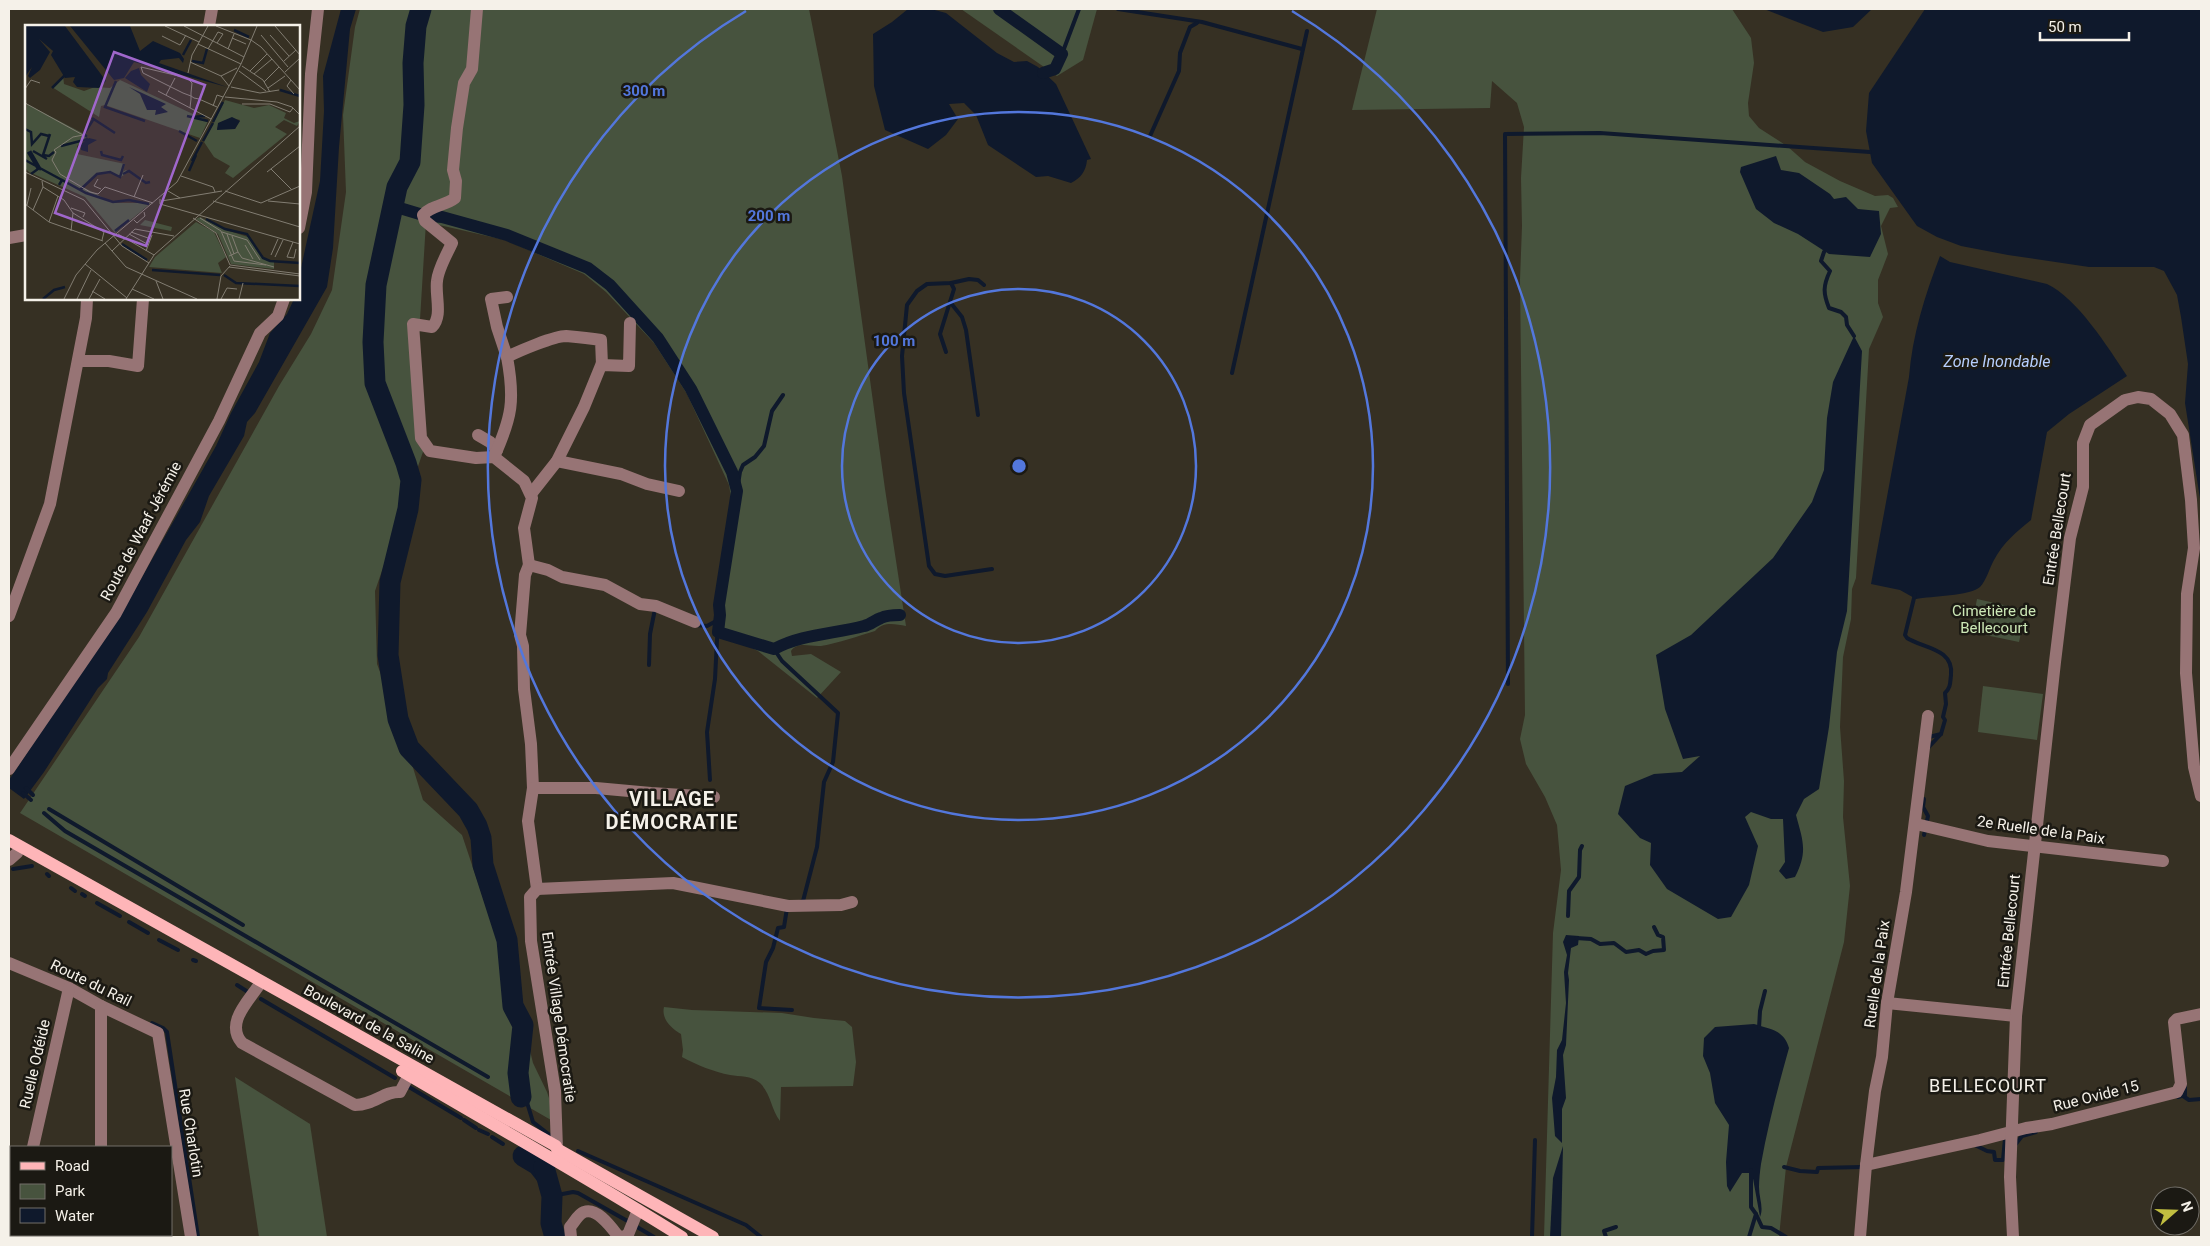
<svg xmlns="http://www.w3.org/2000/svg" width="2210" height="1246" font-family="Roboto,sans-serif">
<style>
.green{fill:#47533e}
.water{fill:#0f192c}
.lines{fill:none;stroke-linecap:round;stroke-linejoin:round}
.stream{stroke:#0f192c;stroke-width:4}
.canal{stroke:#0f192c;stroke-width:12}
.river{stroke:#0f192c;stroke-width:21}
.minor{stroke:#977475;stroke-width:12}
.major{stroke:#feb5b8;stroke-width:12}
.ring{fill:none;stroke:#5377dc;stroke-width:2.5}
.labels{text-anchor:middle;stroke-width:5;stroke-linejoin:round;paint-order:stroke}
.street-label{font-size:15px;fill:#f5f1e9;stroke:#1b1913}
.park-label{font-size:15px;fill:#cce7b6;stroke:#1b1913}
.water-label{font-size:16px;font-style:italic;fill:#b6cefc;stroke:#1b1913}
.quarter-label{font-size:18px;letter-spacing:1px;fill:#f5f1e9;stroke:#1b1913}
.district-label{font-size:20px;font-weight:bold;letter-spacing:1px;fill:#f5f1e9;stroke:#1b1913}
.inset-river{fill:none;stroke:#0f192c;stroke-width:2.5}
.inset-road{fill:none;stroke:#827d72;stroke-width:1}
.view{fill:#a067cc;fill-opacity:0.15;stroke:#a067cc;stroke-width:2.5}
.inset-edge{fill:none;stroke:#f5f1e9;stroke-width:2.5}
.centre{fill:#5377dc;stroke:#1b1913;stroke-width:2.5}
.ring-label{font-size:15px;text-anchor:middle;font-weight:bold;fill:#5377dc;stroke:#1b1913;stroke-width:5;stroke-linejoin:round;paint-order:stroke}
</style>
<rect width="100%" height="100%" fill="#363023"/>
<g class="green">
<path d="M360,9H809L842,176L885,489L906,626C895,624 883,621 875,631C858,636 839,643 821,646C810,647 798,641 791,651L792,656L811,654L841,672L817,698L758,651L730,637L717,625L716,605L731,497L729,485L687,394L654,343L606,292L584,274L505,240L426,222L419,336L424,449L375,591L377,664L398,719L423,800L462,835L518,1002L533,1063L547,1092L551,1104V1120L20,813L139,637L279,386L311,334L332,290L346,192L343,115L355,27Z"/>
<path d="M961,9H1097L1083,60L1057,76Z"/>
<path d="M1377,9H1732L1751,38L1754,63L1748,103L1749,116L1759,128L1787,146L1805,162L1840,181L1875,196L1888,195L1893,198L1898,207L1890,208L1881,226L1888,254L1878,280V303L1883,317L1869,349L1856,578L1852,589L1851,619L1843,657L1840,727L1844,781L1843,817L1850,886L1844,942L1786,1167L1779,1237H1544L1553,933L1561,870L1557,825L1545,797L1526,764L1520,739L1525,715L1520,280L1522,226L1521,178L1524,127L1517,103L1492,81L1490,108L1352,110Z"/>
<path d="M1977,599L2026,610L2019,642L1971,632Z"/>
<path d="M1983,686L2043,694L2037,740L1978,732Z"/>
<path d="M664,1007L692,1010L782,1013L814,1018L845,1021L852,1027L856,1062L853,1086L781,1087L780,1121C771,1109 771,1094 760,1083C751,1075 740,1077 730,1075C714,1072 697,1065 682,1057L683,1050L681,1034C672,1029 661,1019 664,1007Z"/>
<path d="M235,1077L310,1124L327,1237H259Z"/>
</g>
<g class="water">
<path d="M341,9H356L350,29L339,147L333,248L327,287L255,413L247,422L244,436L209,496L200,522L186,540L147,612L108,673L107,679L98,688L44,772L24,799L9,788V780L133,593L216,446L231,413L259,362L270,333L287,314L294,299H299V277L320,181L324,111L323,76Z"/>
<path d="M908,9H931L946,13L997,53L1014,62L1027,61L1038,67L1056,84L1091,159L1087,160C1086,171 1081,178 1071,183L1048,176L1036,177L988,145L976,115L964,103L949,104L958,119L946,135L928,149L885,130L874,86L873,34L892,22Z"/>
<path d="M1764,9H1872L1853,27L1823,32Z"/>
<path d="M1925,9H2201V505L2185,403L2188,364L2181,317L2177,295L2164,271L2154,267H2089L2008,255L1961,246L1937,237L1917,226L1872,163L1866,131L1869,93Z"/>
<path d="M1776,156L1781,170L1799,173L1830,194L1834,199L1846,197L1858,209L1879,211L1881,234L1870,257L1829,254L1798,234L1774,223L1756,209L1740,172L1741,167Z"/>
<path d="M1940,256L1950,262L2047,284C2077,298 2108,347 2127,376L2069,414L2047,432L2031,520C2016,532 2003,543 1994,560C1990,567 1986,581 1980,587C1970,596 1931,596 1916,599L1900,590L1871,584L1909,377C1912,336 1925,295 1940,256Z"/>
<path d="M1854,336L1862,351L1847,611L1837,652L1829,727L1819,789L1804,799L1796,815C1803,841 1808,852 1795,877L1786,879L1779,871L1785,862L1783,819H1771L1751,812L1745,817L1758,846L1749,885L1731,917L1718,919L1667,889L1650,865L1651,843L1640,838L1618,814L1625,786L1654,774L1682,772L1700,756L1683,759L1665,709L1656,655L1691,635L1773,558L1812,502L1824,470L1827,418L1833,382Z"/>
<path d="M1566,935L1579,936L1578,945L1571,948L1568,973L1569,980L1566,1045L1563,1055L1566,1098L1562,1109V1143L1555,1136L1552,1098L1556,1077L1557,1050L1562,1040L1566,1003L1564,972L1567,955L1563,942Z"/>
<path d="M1754,1024C1770,1029 1784,1030 1789,1048C1778,1087 1768,1125 1761,1164C1760,1171 1759,1180 1759,1187C1759,1198 1764,1208 1760,1217L1752,1173H1742L1730,1192L1727,1186L1726,1162L1729,1125L1715,1103L1710,1073L1703,1056L1704,1038L1715,1027Z"/>
<path d="M1563,1146L1561,1237H1550L1553,1178Z"/>
</g>
<g class="lines">
<g class="stream">
<path d="M1118,9L1202,22L1302,49"/>
<path d="M1062,54L1079,9"/>
<path d="M1150,136L1179,71L1180,53L1190,27L1197,23"/>
<path d="M1824,252L1821,261L1830,271C1823,286 1823,293 1829,308L1841,312L1846,317L1847,325L1854,336"/>
<path d="M984,285L978,280L969,279L951,283L927,284L917,291L907,305L902,356L904,393L929,566L935,574L945,576L992,569"/>
<path d="M950,302L962,317L966,330L978,415"/>
<path d="M946,352L940,334L954,289L951,283"/>
<path d="M1232,373L1307,31"/>
<path d="M737,491L740,472L743,465L755,457L764,446L772,411L783,395"/>
<path d="M1915,594L1905,635L1907,638C1922,648 1954,648 1951,675C1950,683 1951,687 1945,693L1946,704L1943,717L1945,720L1941,734L1929,737"/>
<path d="M696,625L707,626L718,620L715,679L707,732L710,780"/>
<path d="M774,649L782,661L838,713L833,762L824,782L817,847L803,901L800,902"/>
<path d="M649,665L650,634L655,609"/>
<path d="M1508,684L1505,134L1600,133L1870,152"/>
<path d="M1927,749L1941,734"/>
<path d="M26,788L33,795"/>
<path d="M23,793L31,800"/>
<path d="M1924,799L1923,807L1928,816L1924,835"/>
<path d="M49,809L243,925"/>
<path d="M44,813L65,831L488,1077"/>
<path d="M13,869L32,866"/>
<path d="M47,874L49,876"/>
<path d="M71,888L75,891"/>
<path d="M82,894L85,896"/>
<path d="M97,903L120,916"/>
<path d="M787,908L784,927L778,928L773,948L766,962L759,1008L792,1010"/>
<path d="M1568,916L1569,891L1579,877L1580,850L1582,846"/>
<path d="M129,922L148,933"/>
<path d="M1576,938L1591,939L1600,944L1614,943L1626,952L1639,950L1646,954L1653,951L1664,950L1663,937L1658,935L1654,927"/>
<path d="M159,940L178,950"/>
<path d="M193,960L196,961"/>
<path d="M237,985L248,992"/>
<path d="M261,999L395,1078"/>
<path d="M152,1023L163,1028L167,1032L198,1237"/>
<path d="M1759,1028L1760,1011L1765,991"/>
<path d="M518,1073L533,1122L551,1136"/>
<path d="M409,1087L461,1118"/>
<path d="M2183,1096L2189,1100L2201,1099"/>
<path d="M2178,1097L2185,1095V1086"/>
<path d="M464,1120L476,1128"/>
<path d="M479,1130L488,1134"/>
<path d="M492,1137L503,1144"/>
<path d="M1975,1145L1987,1151L1994,1152L1995,1160H2003L2005,1139"/>
<path d="M2015,1145L2022,1136L2036,1132"/>
<path d="M578,1151L746,1225L761,1237"/>
<path d="M1784,1167L1800,1171L1817,1172L1818,1168L1862,1167"/>
<path d="M552,1196L573,1192L578,1193L631,1223"/>
<path d="M1756,1214L1762,1227L1771,1228L1786,1237"/>
<path d="M637,1227L654,1237"/>
<path d="M1532,1237L1535,1140"/>
<path d="M1606,1237L1604,1231L1616,1227"/>
<path d="M1749,1237L1756,1214L1751,1207V1170"/>
</g>
<g class="canal">
<path d="M999,9L1062,54L1055,69L1043,73"/>
<path d="M393,206L423,215L442,217L507,235L588,268L610,285L658,338L691,389L732,472L737,491L719,605L720,615L718,632L774,649C802,634 833,634 864,626C870,625 875,620 881,618C887,615 894,615 900,615"/>
</g>
<g class="river">
<path d="M421,9L416,26L413,63L414,105L410,162L397,187L376,285L373,342L375,383L406,463L411,480L408,509L390,582L388,655L398,719L409,748L468,810L477,826L481,838L483,865L507,940L513,1006L523,1025L518,1073L521,1097"/>
<path d="M523,1156L538,1165L545,1174"/>
<path d="M544,1167L552,1196L551,1223L555,1237"/>
</g>
<g class="minor">
<path d="M477,9L472,69L464,83L457,128L453,170L456,181L455,198C445,206 431,205 423,215L425,221L452,243C447,254 438,269 437,281C435,296 443,316 432,327L413,324L421,438L430,451L476,458L494,457L524,481L532,498L524,528L529,565"/>
<path d="M209,26L212,9"/>
<path d="M299,228L306,192L311,74L318,9"/>
<path d="M9,238L26,235"/>
<path d="M507,357L497,327L491,299L507,297"/>
<path d="M78,361H109L138,366L143,299"/>
<path d="M478,435L490,442L497,450"/>
<path d="M494,457C512,417 515,400 507,357C519,351 554,336 566,336C578,337 589,338 601,340L602,365"/>
<path d="M557,461L621,474L647,484L679,491"/>
<path d="M531,494L557,461L584,407L602,363V365L629,366L630,323"/>
<path d="M529,565L525,575L520,635L523,646L524,689L531,744L533,788L528,821L537,889L530,897L531,941L555,1091L557,1149"/>
<path d="M529,565L548,570L562,577L605,585L640,604L656,606L695,622"/>
<path d="M9,616L50,504L86,318L87,299"/>
<path d="M9,769L116,613L219,421L260,333L278,316L284,299"/>
<path d="M533,788H596L651,793L714,797"/>
<path d="M1916,824L1988,841L2163,861"/>
<path d="M9,860L17,853"/>
<path d="M537,889L673,883L788,906L841,905L852,902"/>
<path d="M9,963L69,988L101,1006L158,1033L191,1237"/>
<path d="M259,985C248,1002 225,1023 242,1043L355,1105C374,1105 384,1091 400,1092L409,1075"/>
<path d="M1887,1003L2016,1016"/>
<path d="M101,1006V1147"/>
<path d="M33,1147L69,988"/>
<path d="M1866,1165L1980,1140L2026,1128L2052,1124L2177,1092L2181,1084L2174,1022L2177,1019L2201,1014"/>
<path d="M102,1235V1237"/>
<path d="M25,1237V1235"/>
<path d="M571,1237L570,1227C574,1223 578,1214 584,1212C597,1207 611,1227 618,1236L627,1237L638,1210"/>
<path d="M1860,1237L1866,1165L1875,1091L1882,1057L1887,1003L1906,892L1928,716"/>
<path d="M2013,1237L2010,1177L2016,1016L2055,662L2070,538L2083,487V443L2090,425L2125,400L2138,397L2151,399L2170,414L2183,435L2191,500L2194,548L2187,594L2186,673L2194,767L2201,796"/>
</g>
<g class="major">
<path d="M9,840L556,1146L557,1149L713,1237"/>
<path d="M402,1071C495,1126 590,1179 682,1237"/>
</g>
</g>
<g class="ring">
<circle cx="1019" cy="466" r="177"/>
<circle cx="1019" cy="466" r="354"/>
<path d="M1292 11A531 531 0 1 1 746 11"/>
</g>
<g class="labels">
<g class="street-label">
<text transform="translate(2057 529) rotate(-81)" y="5">Entrée Bellecourt</text>
<text transform="translate(141 531) rotate(-62)" y="5">Route de Waaf Jérémie</text>
<text transform="translate(2041 830) rotate(8)" y="5">2e Ruelle de la Paix</text>
<text transform="translate(2009 931) rotate(-84)" y="5">Entrée Bellecourt</text>
<text transform="translate(1877 974) rotate(-82)" y="5">Ruelle de la Paix</text>
<text transform="translate(91 983) rotate(26)" y="5">Route du Rail</text>
<text transform="translate(559 1017) rotate(82)" y="5">Entrée Village Démocratie</text>
<text transform="translate(369 1024) rotate(29)" y="5">Boulevard de la Saline</text>
<text transform="translate(35 1064) rotate(-77)" y="5">Ruelle Odéide</text>
<text transform="translate(2096 1096) rotate(-14)" y="5">Rue Ovide 15</text>
<text transform="translate(191 1133) rotate(81)" y="5">Rue Charlotin</text>
</g>
<g class="park-label">
<text x="1994" y="616">Cimetière de<tspan x="1994" dy="17">Bellecourt</tspan></text>
</g>
<g class="water-label">
<text x="1997" y="367">Zone Inondable</text>
</g>
<g class="quarter-label">
<text x="1988" y="1092">BELLECOURT</text>
</g>
<g class="district-label">
<text x="672" y="806">VILLAGE<tspan x="672" dy="23">DÉMOCRATIE</tspan></text>
</g>
</g>
<g transform="translate(25 25)">
<rect width="275" height="275" fill="#363023"/>
<path d="M38,51L39,59L59,66L70,62L85,63L95,55L183,96L175,113L80,80L76,81L74,92L27,62ZM200,75L229,83L244,80L261,88L259,93L269,98L275,96L272,101L259,95L250,102L262,109L208,153L200,148L205,141L189,132L179,117ZM207,93L215,95L210,104H192L194,98ZM2,79L63,111L52,121V129L100,139L98,147L101,145L103,147L96,152L85,148L72,149L58,162L88,178H126L90,208L60,172L4,147L0,143ZM175,192L198,204L223,212L238,233L249,237V244L206,239L193,209L171,194ZM120,195L147,202L146,206L115,200ZM171,197L189,207L201,232L193,238L197,248L124,242L130,232Z" fill="#47533e" fill-rule="evenodd"/>
<path d="M0,1H40L81,56L74,63L52,62L48,57L50,52L40,53L26,30L28,26L14,14L25,27L15,45L5,53L3,51L7,42L0,52ZM45,1H105L115,26L128,16L155,28L159,34L158,38L154,33L136,35L134,38L202,62L109,37L99,53L89,55ZM114,43L116,50L125,59L122,67L100,53L106,46ZM104,62L141,79L136,82L143,87L130,90L131,85H122L115,69ZM207,92L215,96L210,104L192,105L193,98ZM64,113L72,115L63,120V127L56,125V119Z" fill="#0f192c"/>
<path class="inset-river" d="M209,5L224,12M158,30L166,15M167,36L178,38L182,24M91,56L80,82L120,96M27,63L40,50M255,65L275,71M162,91L183,96M165,92L180,91M67,93L90,108M188,97L198,77M0,104L6,107L7,119L16,109L24,111M154,106L172,116M25,109L18,130L24,131L29,127M62,112L59,109L68,95M178,116L188,98M36,121L63,114M5,126L16,145M8,126L22,134M76,126L77,130L96,135L98,131M3,127L13,144L6,149M0,135L37,155M167,136L177,117M164,146L171,130M98,149L104,146L121,158L125,157M34,160L37,155L61,168L88,177L104,175L124,179M55,165L72,149L85,147L95,152L99,139M181,194L200,204L222,209L238,233L245,236L275,238M90,206L104,195M97,219L122,235M127,245L195,250M199,250L211,258L275,261M18,274L29,265L40,262"/>
<path class="inset-road" d="M140,1L174,17M159,1L219,32M191,1L226,15M250,1L275,30M236,10L263,42M245,10L264,31M137,11L155,20L161,10M207,13L221,19M226,15L236,22L275,65M173,19L216,39M183,24L193,7L198,9L192,18M203,24L209,9M259,36L271,25M165,37L196,51L204,61M217,41L238,55L245,67M214,46L241,66M225,46L242,29M260,47L275,33M163,48L167,30L183,1M229,49L247,34M196,51L212,43M266,55L262,61L269,69M239,57L254,42M206,62L235,68L254,65M243,63L260,51M0,64L6,55L15,58M133,66L186,94M141,70L150,53M200,72L252,77L267,82L275,90M0,78L58,110L48,112L29,125L31,127L27,135L35,149L65,167L73,169L80,162L128,178M217,79H245L265,87L268,83M188,81L192,70L198,72M165,83L166,74V68L167,58L162,53L116,42L118,48L158,68L166,71L169,73L174,74L192,82M246,144L267,165M0,147L59,175L97,221L124,238M242,147L275,121M156,151L188,162L190,167M73,154L69,161L76,164M17,156L18,162L39,175L48,188L79,207L77,215M143,166L155,173L197,166M200,166L236,178L275,161M109,172L118,150M135,174V179L275,219M136,176L155,173M188,176L275,202M243,176L275,179M0,179L24,197L78,216M2,180L6,163M46,183L60,188L58,192M8,185L18,162M168,193L191,208L205,240M175,193L196,206L209,236L241,240M109,195L112,198L120,191L119,187M24,197L33,171M46,206L48,188M106,207L126,214M197,207L222,215L235,235M93,209L129,230M104,209L124,220M202,209L209,229M207,211L213,227M268,217L262,232L269,233L271,224M80,218L101,242L172,274M220,220L228,234M87,226L110,204L149,211M121,226L127,210M246,230L253,214M204,231L213,227L217,233L249,242M250,232L258,215M60,239L102,273M205,240L275,249M204,242L275,251M131,256L138,274M107,264L129,274M67,266L80,274M39,274L51,250L72,225L152,157L216,39L232,1M52,274L66,245M64,274L75,254M101,274L129,230L275,101M192,274L196,251L205,241M196,274L202,263L212,264M214,274L218,258"/>
<path class="view" d="M89,27L180,60L121,221L30,188Z"/>
<rect width="275" height="275" class="inset-edge"/>
</g>
<circle cx="1019" cy="466" r="8" class="centre"/>
<g class="ring-label">
<text x="644" y="96">300 m</text>
<text x="769" y="221">200 m</text>
<text x="894" y="346">100 m</text>
</g>
<rect width="2210" height="1246" fill="none" stroke="#f5f1e9" stroke-width="20"/>
<rect x="10" y="1146" width="162" height="90" fill="#1b1913" stroke="#726f69"/>
<rect x="20" y="1162" width="25" height="8" fill="#feb5b8" stroke="#726f69"/>
<text x="55" y="1171" font-size="15" fill="#f5f1e9">Road</text>
<rect x="20" y="1184" width="25" height="15" fill="#47533e" stroke="#726f69"/>
<text x="55" y="1196" font-size="15" fill="#f5f1e9">Park</text>
<rect x="20" y="1208" width="25" height="15" fill="#0f192c" stroke="#726f69"/>
<text x="55" y="1221" font-size="15" fill="#f5f1e9">Water</text>
<g transform="translate(2175 1211) rotate(70)"><circle r="24" fill="#1b1913" stroke="#726f69"/>
<path d="M0-4L9 19L0 12L-9 19Z" fill="#c1be40"/>
<text y="-8" font-size="14" font-weight="bold" text-anchor="middle" fill="#f5f1e9">N</text>
</g>
<path d="M2040 32v8h89v-8" fill="none" stroke="#f5f1e9" stroke-width="2.5"/>
<text x="2048" y="32" font-size="15" fill="#f5f1e9" stroke="#1b1913" stroke-width="4" paint-order="stroke">50 m</text>
</svg>
